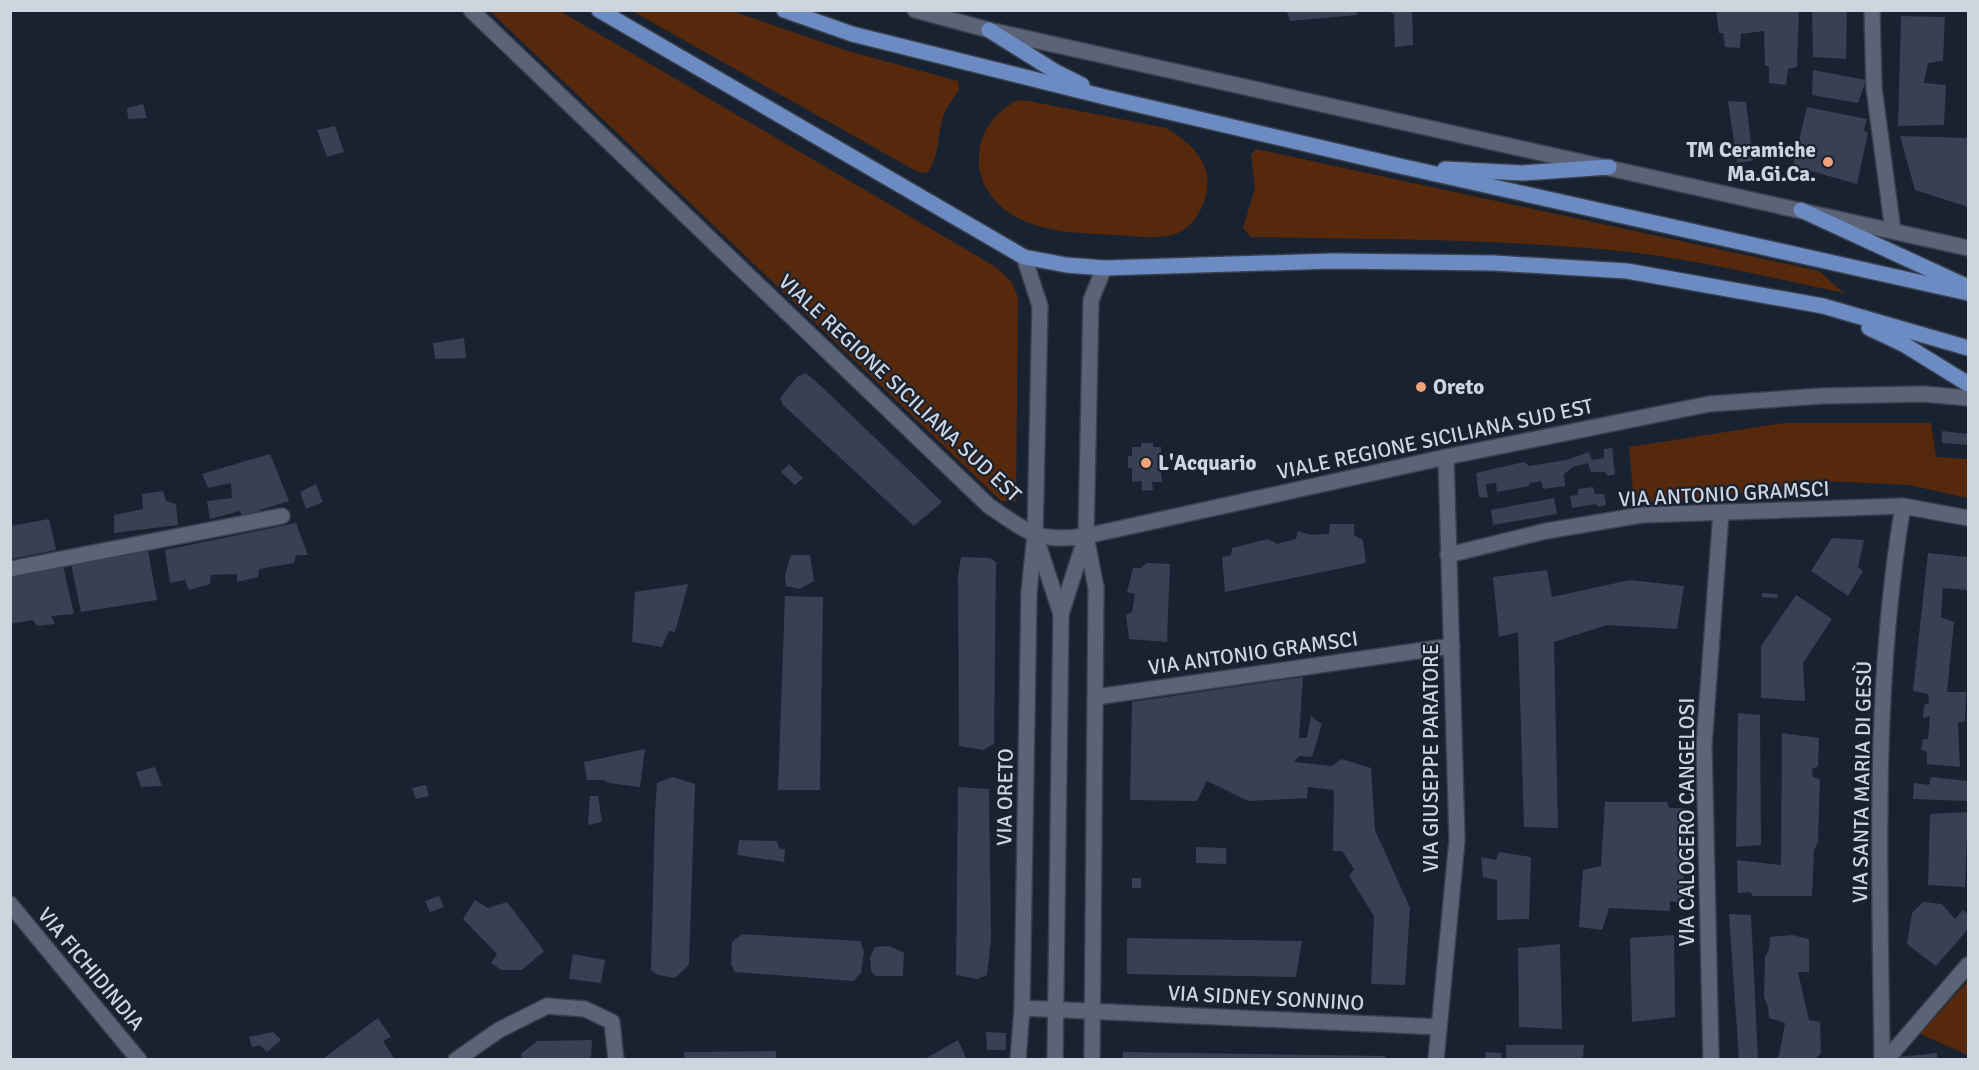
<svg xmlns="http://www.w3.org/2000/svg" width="1979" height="1070" font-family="Signika,sans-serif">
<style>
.green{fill:#56280c}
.building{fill:#374151}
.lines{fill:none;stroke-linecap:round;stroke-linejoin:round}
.street-casing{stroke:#39404c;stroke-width:18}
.secondary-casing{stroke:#39404c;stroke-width:18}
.primary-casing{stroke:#39404c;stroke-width:18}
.street{stroke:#5a6476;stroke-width:15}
.secondary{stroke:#5a6476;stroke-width:15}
.primary{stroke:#6b8bc2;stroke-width:15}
.poi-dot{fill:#f0a279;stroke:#192231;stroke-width:2}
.labels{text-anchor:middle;stroke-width:4.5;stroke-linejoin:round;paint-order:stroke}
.poi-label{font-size:21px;font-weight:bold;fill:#ced5df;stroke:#192231;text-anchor:start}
.street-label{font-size:21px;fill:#ced5df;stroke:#192231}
</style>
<rect width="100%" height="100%" fill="#192231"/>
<g class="green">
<path d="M490,11H560L996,267L1011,281L1018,297L1016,502L1001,501Z"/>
<path d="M632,11H732L848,51L958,81L959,90C954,98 947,106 944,114C937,133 940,158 927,173L918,172Z"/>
<path d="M1018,100L1029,101L1166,128C1187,140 1211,160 1207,188C1205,206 1194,228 1175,234C1157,240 1135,236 1116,235C1073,233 1014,233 988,191C980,178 977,165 980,148C983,127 999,109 1018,100Z"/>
<path d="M1256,149L1819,271L1844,293C1759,275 1674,254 1588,248C1476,239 1363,239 1251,237L1243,228L1255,188L1251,155Z"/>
<path d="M1784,423H1931L1936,457L1968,459V498L1909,485L1825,481L1713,497L1634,503L1629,447Z"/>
<path d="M1968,981V1055L1920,1034Z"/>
</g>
<g class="building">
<path d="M1286,10H1356L1357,15L1290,21Z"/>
<path d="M1385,10H1412L1413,45L1395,47L1394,14Z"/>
<path d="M1716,10H1799L1797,67L1788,69L1786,85L1769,83V66H1765L1764,31L1741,34L1740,48L1725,47L1723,33H1719Z"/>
<path d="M1812,10H1847L1846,59L1813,57Z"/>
<path d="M1901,16L1945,17L1943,61L1928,63L1924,83L1946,85L1944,125L1898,126Z"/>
<path d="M1813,70L1866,80L1858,103L1812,95Z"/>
<path d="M1728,101L1746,102L1753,161L1737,163Z"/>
<path d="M143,104L147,118L128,119L127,108Z"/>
<path d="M1807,107L1867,119L1864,130L1868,133L1857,184L1793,166Z"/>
<path d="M335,126L344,152L327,157L317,130Z"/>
<path d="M1900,136L1968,138V207L1915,190Z"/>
<path d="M464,338L466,358L435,359L433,343Z"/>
<path d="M806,373L824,389L942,502L914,526L783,405L780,398L797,377Z"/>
<path d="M1942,431L1968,434V445L1942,443Z"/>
<path d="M1141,443H1153V447H1161V457H1165V468L1161,469L1162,482H1152L1153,490L1142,491V481L1132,482V468H1128V456H1132V447H1141Z"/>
<path d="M1612,448L1615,474L1608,476L1605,472H1591L1588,463L1573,467L1564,474L1565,486L1543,489L1541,481L1530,483L1529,486L1497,492L1496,483L1486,484L1488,498L1479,497L1476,473L1524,462L1529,466L1566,460L1589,452L1592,460L1604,458V449Z"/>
<path d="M270,454L289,501L260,510L259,516L243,518L240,511L210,519L207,501L232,498L231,483L208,488L202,474Z"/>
<path d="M789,464L803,478L795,485L781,472Z"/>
<path d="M316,484L323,502L306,509L300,492Z"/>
<path d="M1593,487L1595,494H1604L1606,505L1598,507L1596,504L1572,508L1570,496L1578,495V489Z"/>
<path d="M163,491L166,501L176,504L178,525L114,533V515L143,509L142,494Z"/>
<path d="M1554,498L1557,514L1493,525L1491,510Z"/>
<path d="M49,519L56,550L10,559V526Z"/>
<path d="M296,523L308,555H296L294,563L259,569L258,577L237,582V574L211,575L210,584L189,590L185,580L170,583L165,550Z"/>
<path d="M1330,524H1354V535L1363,540L1366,563L1225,592L1222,557L1231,555L1232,548L1268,539L1277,544L1296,539L1298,531L1310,535L1329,534Z"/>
<path d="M1832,538L1864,540L1858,567L1863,571L1848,596L1811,571Z"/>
<path d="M147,545L157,600L81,612L70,559Z"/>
<path d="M1928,553L1968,557V590L1943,588L1941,617L1954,622L1947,692H1966L1965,721L1958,723L1960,767L1927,764V752L1921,749L1923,739H1928L1930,716L1923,718L1924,705L1929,703L1928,694L1913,691Z"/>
<path d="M791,555H810L814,581L799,589L786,586L785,575Z"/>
<path d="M961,557L990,558L996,562L994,744L983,750L959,746L958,575Z"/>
<path d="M62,561L74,614L51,616L55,624L37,626L33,620L10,624V577Z"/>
<path d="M1147,563L1170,564L1167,642L1129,639L1126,615L1132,612L1135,594L1127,592L1133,568H1141Z"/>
<path d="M1547,570L1552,597L1630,580L1684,586L1677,629L1607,625L1554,642L1558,828L1524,827L1518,632L1499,637L1493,577Z"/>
<path d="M688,584L675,632L669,631L662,647L632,642L635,592Z"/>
<path d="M1762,593L1778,594L1777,598L1762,597Z"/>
<path d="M1796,595L1832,619L1803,663L1805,701L1761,698V646Z"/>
<path d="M785,596L823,597L820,790H778Z"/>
<path d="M1303,677L1299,738H1307L1311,716L1322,724L1312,757L1299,756L1294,762L1332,766L1341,759L1371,768L1375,830L1410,908L1405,985L1371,984L1374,916L1349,876L1354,869L1342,851H1333L1334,790L1308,787L1307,798L1248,801L1207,781L1197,801L1130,800L1132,702Z"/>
<path d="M1738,713L1760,715L1761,845L1736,847Z"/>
<path d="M1782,733L1819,738L1818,766L1812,769L1813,777L1820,779L1818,842L1814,850L1812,896H1753L1750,892L1738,893L1737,860L1781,865Z"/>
<path d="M645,749L640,787L609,783L603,780H587L584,762Z"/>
<path d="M155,767L162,786L141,787L136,772Z"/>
<path d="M673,777L695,784L689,965L675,978L658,975L651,970L655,813L657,783Z"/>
<path d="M1931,777L1968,781V801L1913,799L1914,783L1929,785Z"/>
<path d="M426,785L429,796L416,799L412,788Z"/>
<path d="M958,787L989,789L991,939L987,975L977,979L956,975Z"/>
<path d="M590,796H598L602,822L588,825Z"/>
<path d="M1605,802H1667L1669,808H1686L1683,904L1670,901V911L1609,908L1602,930L1579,927L1583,870L1601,866Z"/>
<path d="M1968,812L1965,887L1928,885L1930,814Z"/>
<path d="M739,840L777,841L779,848L785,850L784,862L737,855Z"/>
<path d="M1196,847L1226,848V864L1196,863Z"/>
<path d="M1499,852L1531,857L1529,919L1497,920V880L1483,877L1481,857L1496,860Z"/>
<rect x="1132" y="878" width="9" height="10"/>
<path d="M439,896L444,907L430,912L425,901Z"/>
<path d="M475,900L488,908L507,902L544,951L522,970H501L491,963L497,954L463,919Z"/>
<path d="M1923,902L1942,904L1955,919L1963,910L1968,914V929L1936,966L1907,944L1912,913Z"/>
<path d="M1729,914L1751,915L1758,1060H1739Z"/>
<path d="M742,934L860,941L864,952L861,973L853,981L735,972L731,964L732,942Z"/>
<path d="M1674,935L1675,1017L1632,1022L1630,938Z"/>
<path d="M1792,935L1809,939V972H1798L1809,1020L1820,1022L1821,1053L1815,1060H1773L1779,1056L1785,1023L1769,1018L1768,1007L1764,997L1765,957L1769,949L1770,937Z"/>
<path d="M1127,938L1302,941L1296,977L1127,974Z"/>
<path d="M1560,944L1562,1029L1519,1027L1518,948Z"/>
<path d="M889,946L904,953L903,976H875L871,971L870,958L875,947Z"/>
<path d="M573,954L605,960L601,983L569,979Z"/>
<path d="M378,1018L391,1037L383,1041L394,1058L391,1060H327L325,1057Z"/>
<path d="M273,1032L281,1040L267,1052L260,1045L252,1047L249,1037Z"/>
<path d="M986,1032L1006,1033V1050H987Z"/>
<path d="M592,1040L591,1060H521V1054L537,1041Z"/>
<path d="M958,1040L967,1060H923Z"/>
<path d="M1506,1045H1584L1583,1060H1506Z"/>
<path d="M776,1051V1060H685L684,1052Z"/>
<path d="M1123,1052L1385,1056L1386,1060H1123Z"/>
<path d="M1485,1052L1502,1053L1501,1060H1486Z"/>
<path d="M1937,1053L1938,1060H1900L1899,1057Z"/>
</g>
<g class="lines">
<g class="street-casing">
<g id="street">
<path d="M1872,10L1874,88L1893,231"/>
<path d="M1086,536L1096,588L1092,1060"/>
<path d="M1448,555L1546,531L1641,515L1903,506L1968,518"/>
<path d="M10,569L282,516"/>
<path d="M1096,697L1452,646"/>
<path d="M10,904L139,1060"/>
<path d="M1022,1008L1439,1027"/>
<path d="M456,1060L499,1030L547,1006L585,1009L612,1022L616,1060"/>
<path d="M1018,1060L1022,1008L1029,592L1035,535"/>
<path d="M1436,1060L1457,840L1446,457"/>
<path d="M1711,1060L1704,745L1721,512"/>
<path d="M1882,1060C1880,876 1872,688 1903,506"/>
<path d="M1886,1060L1968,965"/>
</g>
</g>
<g class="secondary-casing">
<g id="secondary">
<path d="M471,10L989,506C1028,532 1037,543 1086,536L1446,457L1709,404L1821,396L1924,394L1968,398"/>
<path d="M915,10L989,30L1155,67L1968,248"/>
<path d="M1024,257L1040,306L1035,535L1061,614"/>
<path d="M1055,1060L1061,614L1086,536L1091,300L1104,268"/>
</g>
</g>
<g class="primary-casing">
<g id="primary">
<path d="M599,10L1024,257L1066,265L1104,268L1333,261L1494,263L1627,271L1823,306L1968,348"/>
<path d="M784,10L852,34L1109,98L1400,166L1968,293"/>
<path d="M989,30L1056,72L1082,85"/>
<path d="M1445,169L1522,173L1609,167"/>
<path d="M1801,210L1968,287"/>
<path d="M1869,328L1905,345L1968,384"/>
</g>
</g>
<use href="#street" class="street"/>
<use href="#secondary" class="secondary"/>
<use href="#primary" class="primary"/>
</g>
<g class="poi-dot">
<circle cx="1828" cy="162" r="6"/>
<circle cx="1421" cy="387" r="6"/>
<circle cx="1146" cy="463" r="6"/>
</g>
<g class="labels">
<g class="poi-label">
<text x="1816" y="157" text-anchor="end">TM Ceramiche<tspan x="1816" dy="24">Ma.Gi.Ca.</tspan></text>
<text x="1433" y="394">Oreto</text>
<text x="1158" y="470">L'Acquario</text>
</g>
<g class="street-label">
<text transform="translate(900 388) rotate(43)" y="7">VIALE REGIONE SICILIANA SUD EST</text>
<text transform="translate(1435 439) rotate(-12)" y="7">VIALE REGIONE SICILIANA SUD EST</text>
<text transform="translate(1724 494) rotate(-3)" y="7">VIA ANTONIO GRAMSCI</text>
<text transform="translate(1253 653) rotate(-8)" y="7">VIA ANTONIO GRAMSCI</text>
<text transform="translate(1431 758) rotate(-90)" y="7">VIA GIUSEPPE PARATORE</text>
<text transform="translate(1862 782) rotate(-89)" y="7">VIA SANTA MARIA DI GESÙ</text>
<text transform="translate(1005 797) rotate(-89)" y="7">VIA ORETO</text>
<text transform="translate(1687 822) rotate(-90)" y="7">VIA CALOGERO CANGELOSI</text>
<text transform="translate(91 969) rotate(50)" y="7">VIA FICHIDINDIA</text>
<text transform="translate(1266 998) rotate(3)" y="7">VIA SIDNEY SONNINO</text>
</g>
</g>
<rect width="1979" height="1070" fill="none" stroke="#ced5df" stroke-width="24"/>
</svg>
